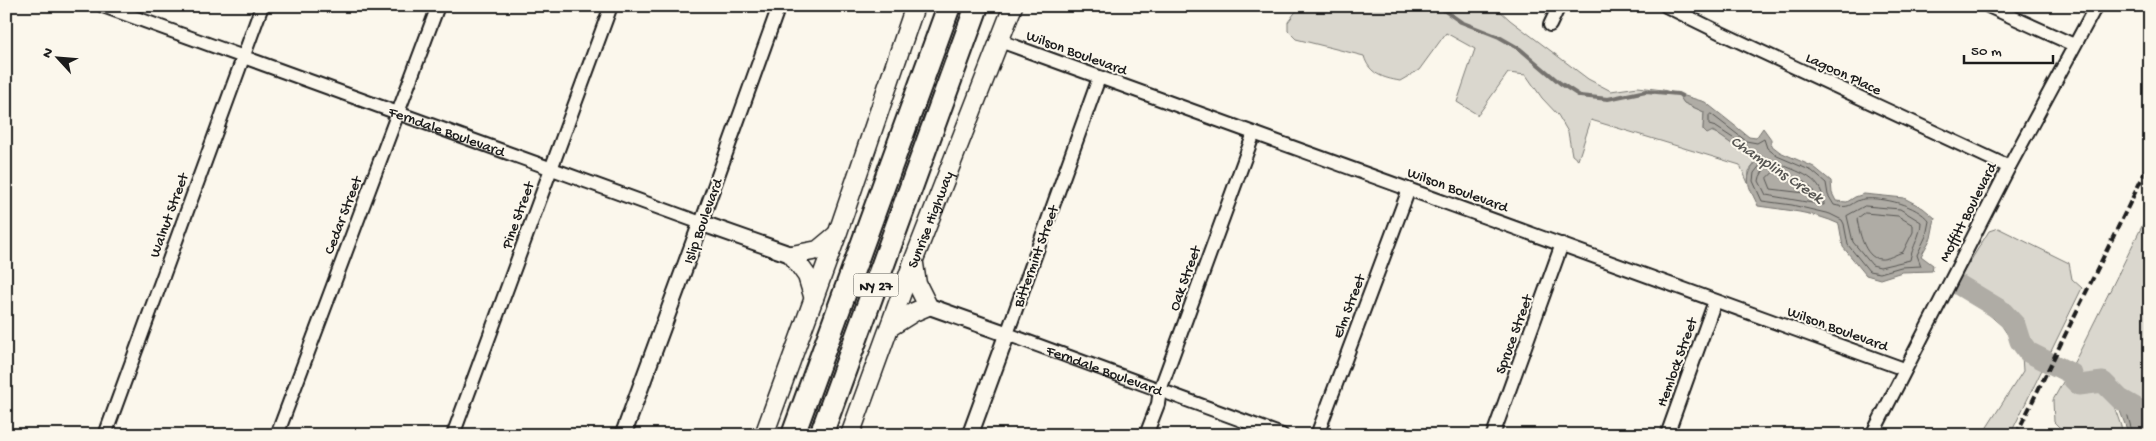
<svg xmlns="http://www.w3.org/2000/svg" width="2156" height="441" font-family="'Gochi Hand',sans-serif">
<style>
.green{fill:#dad7ce;stroke:#7b7a75}
.water{fill:#afaca5;stroke:#74726e}
.lines{fill:none;stroke-linecap:round;stroke-linejoin:round}
.shore{stroke:#575653;stroke-width:1}
.stream{stroke:#74726e;stroke-width:4}
.river{stroke:#afaca5;stroke-width:21}
.minor-casing{stroke:#1c1c1c;stroke-width:16}
.tertiary-casing{stroke:#1c1c1c;stroke-width:19}
.secondary-casing{stroke:#1c1c1c;stroke-width:21}
.motorway-casing{stroke:#1c1c1c;stroke-width:26}
.minor{stroke:#fbf7ec;stroke-width:12}
.tertiary{stroke:#fbf7ec;stroke-width:15}
.secondary{stroke:#fbf7ec;stroke-width:18}
.motorway{stroke:#fbf7ec;stroke-width:22}
.rail{stroke:#1c1c1c;stroke-width:4;stroke-dasharray:8 4;stroke-linecap:butt}
.labels{text-anchor:middle;stroke-width:4;stroke-linejoin:round;paint-order:stroke}
.shield{fill:#fbf7ec;stroke:#5f5e5a;stroke-width:1}
.shield-label{font-size:14px;font-weight:bold;fill:#1c1c1c}
.street-label{font-size:15px;fill:#1c1c1c;stroke:#fbf7ec}
.water-label{font-size:16px;font-style:italic;fill:#575653;stroke:#fbf7ec}
</style>
<rect width="100%" height="100%" fill="#fbf7ec"/>
<filter id="ink" filterUnits="userSpaceOnUse"><feTurbulence type="fractalNoise" baseFrequency=".02" numOctaves="2"/><feDisplacementMap in="SourceGraphic" scale="10" xChannelSelector="R" yChannelSelector="G"/><feConvolveMatrix kernelMatrix="1 2 1 2 8 2 1 2 1" color-interpolation-filters="sRGB"/></filter>
<g filter="url(#ink)">
<g class="green">
<path d="M1300,6H1499L1498,9L1510,20L1588,79L1611,91L1638,87L1663,90L1678,94L1684,103L1704,112L1703,129C1721,132 1738,149 1755,158L1756,162L1749,171L1748,183L1740,165L1591,120L1578,160L1572,155L1568,132L1558,115L1542,98L1526,75L1508,73L1478,115L1457,102L1475,49L1446,33L1419,70L1400,81C1383,78 1369,74 1364,56L1296,39L1288,31V22Z"/>
<path d="M2150,210V407L2120,390L2112,400L2124,435H2067L2054,422L2053,400L2078,355Z"/>
<path d="M1998,228L2069,263L2072,279L2082,288L2010,435H1982L2023,371L2022,356L2002,326L1985,311L1953,289L1989,231Z"/>
</g>
<g class="water">
<path d="M1678,94L1705,102L1749,137L1756,138L1763,128L1771,139V145L1780,152L1814,167L1831,181L1832,193L1836,201L1847,202L1855,197L1864,194L1904,198L1923,208L1935,218L1931,238L1921,256L1933,265L1932,271L1902,272L1880,279L1866,275L1843,247L1839,224C1814,212 1785,210 1758,206C1750,188 1742,180 1756,162L1755,158L1739,149L1713,131L1707,134L1703,130L1704,112L1684,103Z"/>
<path d="M2114,395L2150,413V435H2129Z"/>
</g>
<g class="lines">
<g class="shore">
<path d="M1711,114L1746,141L1757,143L1764,139L1767,148L1777,156L1812,171L1826,183L1828,195L1834,205C1853,210 1850,201 1864,199C1883,197 1917,205 1929,221L1926,236L1917,255L1921,266L1901,267L1880,273L1869,271L1848,245L1844,224L1842,220L1830,214L1792,205L1762,201L1753,181L1754,173L1761,164L1759,155L1716,127L1709,125V116Z"/>
<path d="M1770,159C1792,172 1823,173 1824,205L1766,195L1759,181L1760,177Z"/>
<path d="M1776,170L1804,182L1813,190V194L1771,189L1767,179Z"/>
<path d="M1865,206L1900,209L1921,222C1921,235 1912,247 1910,260L1880,267L1872,265L1853,242L1847,216Z"/>
<path d="M1865,213L1898,216L1913,225V232L1903,252C1896,254 1887,260 1880,259C1864,258 1859,230 1857,219Z"/>
<path d="M2133,435L2126,409L2129,408L2150,417"/>
</g>
<path class="stream" d="M1438,6L1461,22L1499,37L1520,49L1560,83L1580,96L1608,99L1646,91L1678,94L1682,96"/>
<path class="river" d="M1959,285L2002,311L2015,325L2020,341L2028,352L2072,374L2073,379L2079,385L2103,382L2120,399L2150,416"/>
<g class="minor-casing">
<g id="minor">
<path id="s1" d="M103,6L701,223L779,6"/>
<path d="M1666,6L1721,33L2009,167"/>
<path d="M1988,6L2074,45"/>
<path d="M1550,25L1559,6"/>
<path d="M1000,41L1904,369"/>
<path id="s2" d="M1099,78L1007,334L1282,435"/>
<path d="M105,435L262,6"/>
<path d="M277,435L438,6"/>
<path d="M453,435L611,6"/>
<path d="M1146,435L1158,404L1160,390L1254,133"/>
<path d="M1317,435L1409,189"/>
<path d="M1493,435L1562,244"/>
<path d="M1667,435L1715,301"/>
<path d="M1872,435L2009,167L2096,6"/>
</g>
</g>
<g class="tertiary-casing">
<g id="tertiary">
<path d="M928,306L1007,334L970,435"/>
<path d="M623,435L701,223L792,255"/>
</g>
</g>
<g class="secondary-casing">
<g id="secondary">
<path d="M792,255L818,250L836,235"/>
<path d="M792,255L807,276L814,299"/>
<path d="M890,327L914,312L928,306L917,284L914,264"/>
<path d="M764,435L838,232L915,6"/>
<path id="s3" d="M850,435L913,262L1013,6"/>
</g>
</g>
<g class="motorway-casing">
<g id="motorway">
<path d="M793,435L949,6"/>
<path d="M821,435L977,6"/>
</g>
</g>
<use href="#minor" class="minor"/>
<use href="#tertiary" class="tertiary"/>
<use href="#secondary" class="secondary"/>
<use href="#motorway" class="motorway"/>
<path class="rail" d="M2016,435L2150,162"/>
</g>
</g>
<g class="labels">
<rect class="shield" x="853.5" y="273.5" width="45" height="23" rx="4"/>
<g class="shield-label">
<text x="876" y="290">NY 27</text>
</g>
<g class="street-label">
<text transform="translate(1077 52) rotate(20)" y="5">Wilson Boulevard</text>
<text transform="translate(1844 73) rotate(25)" y="5">Lagoon Place</text>
<text dy="5" stroke="none"><textPath href="#s1" startOffset="366">Ferndale Boulevard</textPath></text>
<text transform="translate(1458 189) rotate(20)" y="5">Wilson Boulevard</text>
<text transform="translate(1967 212) rotate(-63)" y="5">Moffitt Boulevard</text>
<text transform="translate(168 215) rotate(-70)" y="5">Walnut Street</text>
<text transform="translate(342 215) rotate(-69)" y="5">Cedar Street</text>
<text transform="translate(517 215) rotate(-70)" y="5">Pine Street</text>
<text dy="5" stroke="none"><textPath href="#s3" startOffset="230">Sunrise Highway</textPath></text>
<text transform="translate(702 221) rotate(-70)" y="5">Islip Boulevard</text>
<text transform="translate(1035 256) rotate(-70)" y="5">Bittermint Street</text>
<text transform="translate(1184 278) rotate(-70)" y="5">Oak Street</text>
<text transform="translate(1348 306) rotate(-69)" y="5">Elm Street</text>
<text transform="translate(1838 328) rotate(20)" y="5">Wilson Boulevard</text>
<text transform="translate(1513 334) rotate(-70)" y="5">Spruce Street</text>
<text transform="translate(1676 362) rotate(-70)" y="5">Hemlock Street</text>
<text dy="5" stroke="none"><textPath href="#s2" startOffset="376">Ferndale Boulevard</textPath></text>
</g>
<g class="water-label">
<text transform="translate(1778 168) rotate(34)" y="6">Champlins Creek</text>
</g>
</g>
<rect width="2156" height="441" fill="none" stroke="#fbf7ec" stroke-width="25"/>
<rect x="12" y="12" width="2131" height="416" fill="none" stroke="#1c1c1c" stroke-width="2" filter="url(#ink)"/>
<g transform="translate(58 58) rotate(296)" stroke="#fbf7ec" stroke-width="4" paint-order="stroke">
<path d="M0-4L9 19L0 12L-9 19Z" fill="#1c1c1c"/>
<text y="-8" font-size="14" font-weight="bold" text-anchor="middle" fill="#1c1c1c">N</text>
</g>
<path d="M1964 55v8h89v-8" fill="none" stroke="#1c1c1c" stroke-width="2.5"/>
<text x="1971" y="55" font-size="15" fill="#1c1c1c" stroke="#fbf7ec" stroke-width="4" paint-order="stroke">50 m</text>
</svg>
